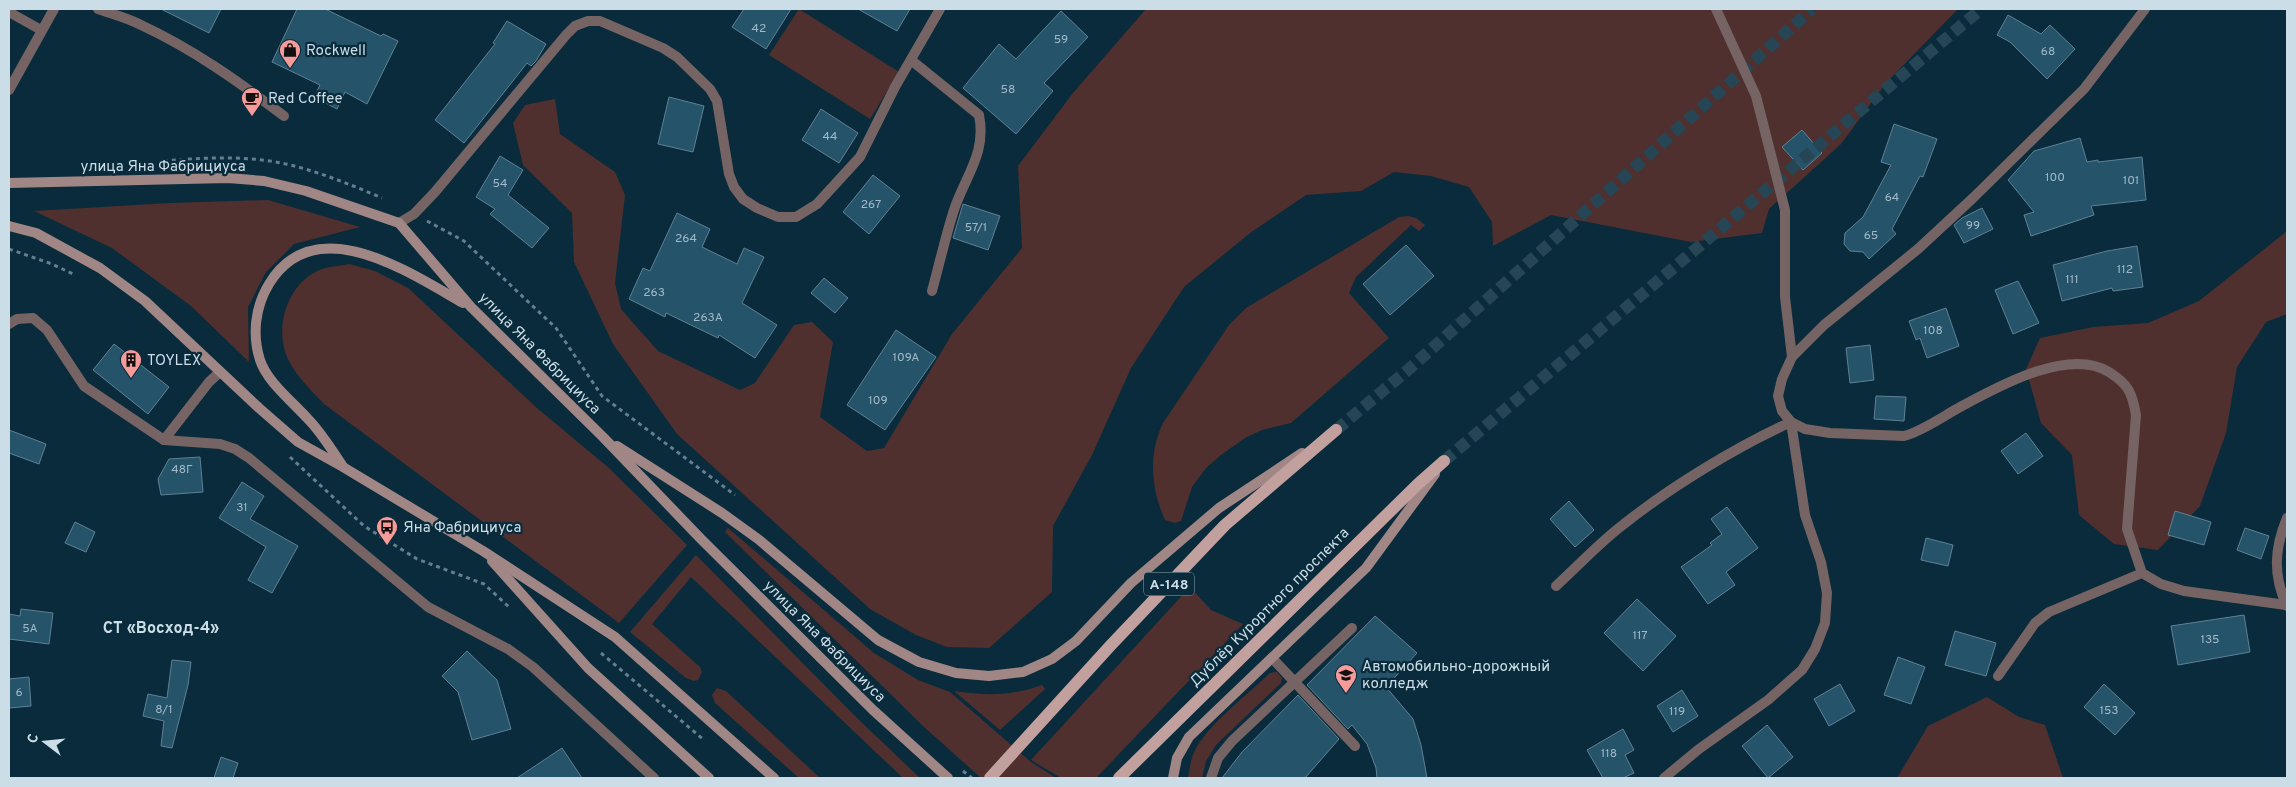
<svg xmlns="http://www.w3.org/2000/svg" width="2296" height="787" font-family="Overpass,sans-serif">
<style>
.green{fill:#4f302f}
.building{fill:#25536a;stroke:#5f8194}
.lines{fill:none;stroke-linecap:round;stroke-linejoin:round}
.primary-tunnel{stroke:#264655;stroke-width:12;stroke-dasharray:12 6;stroke-linecap:butt}
.path{stroke:#657f8c;stroke-width:3;stroke-dasharray:4 4;stroke-linecap:butt}
.service{stroke:#756463;stroke-width:10}
.minor{stroke:#756463;stroke-width:10}
.secondary{stroke:#a08684;stroke-width:10}
.primary{stroke:#c2a09e;stroke-width:12}
.labels{text-anchor:middle;stroke-width:4.5;stroke-linejoin:round;paint-order:stroke}
.number-label{font-size:12px;fill:#a2bac8}
.shield{fill:#092b3b;stroke:#91a8b3;stroke-width:1}
.shield-label{font-size:14px;font-weight:bold;fill:#cbdde7}
.poi-label{font-size:15px;fill:#cbdde7;stroke:#092b3b;text-anchor:start}
.street-label{font-size:15px;fill:#cbdde7;stroke:#092b3b}
.neighbourhood-label{font-size:16px;font-weight:bold;fill:#cbdde7;stroke:#092b3b}
</style>
<rect width="100%" height="100%" fill="#092b3b"/>
<g class="green">
<path d="M799,9L899,72L870,119L769,55Z"/>
<path d="M1146,9H1958L1886,83L1841,144L1769,209L1762,233L1691,242L1551,215L1493,246L1492,222L1469,187L1431,176L1394,172L1361,191L1306,195L1250,233L1184,287L1131,368L1092,455L1053,526L1052,592L989,648L947,647L916,635L870,609L677,434L613,344L574,262L572,213L523,165L513,123L525,105L555,99L560,134L615,172L625,195L615,283L621,309L658,351L740,390L755,383L794,325L812,322L833,342L820,417L867,451L884,448L952,334L1022,248L1018,166L1073,93Z"/>
<path d="M268,200L360,227L294,244L266,272L248,307L249,362L191,306L112,248L34,211L170,203Z"/>
<path d="M1408,216L1416,218L1425,225L1419,231L1411,225L1356,277L1349,293L1389,338L1291,423L1262,430L1245,438L1221,455L1206,468L1192,487L1181,521L1175,523L1165,520C1151,489 1148,454 1163,423L1229,325L1246,308L1399,217Z"/>
<path d="M2287,231V314L2266,322L2237,367L2226,433L2200,506L2158,550L2114,544L2079,515L2072,455L2041,423L2026,369L2040,338L2093,327L2148,323L2199,301Z"/>
<path d="M349,264L375,271L408,288L537,408L609,468L687,545L619,623L324,404C311,390 296,376 288,359C273,328 288,281 322,269C331,266 340,266 349,264Z"/>
<path d="M728,528L874,653L918,680L950,692L1031,762L1056,778H981L923,726L725,532Z"/>
<path d="M696,555L856,717L920,778H903L691,577L652,624L700,667L702,672L698,680L694,681L686,678L630,632Z"/>
<path d="M1190,587L1211,610L1243,624L1096,778H1061L1031,760Z"/>
<path d="M1277,672L1282,678L1281,683L1216,745L1206,761L1202,778H1188C1190,768 1191,757 1196,748C1212,721 1247,695 1270,673Z"/>
<path d="M1042,685L1045,689L1000,730L954,691C988,696 1010,696 1042,685Z"/>
<path d="M717,688L726,691L820,778H799L715,703L712,695Z"/>
<path d="M1987,697L2019,717L2045,725L2063,778H1897L1928,726Z"/>
</g>
<g class="building">
<path d="M161,9H221L209,33Z"/>
<path d="M297,9H325L381,36L383,34L398,41L367,104L345,92L337,109L314,97L320,85L272,62Z"/>
<path d="M744,9H791L766,49L732,27Z"/>
<path d="M858,9H910L897,31Z"/>
<path d="M1061,11L1088,37L1044,83L1053,91L1016,134L963,88L999,44L1016,59Z"/>
<path d="M2008,15L2041,34L2050,25L2075,49L2047,79L2010,42L1997,35Z"/>
<path d="M507,21L546,44L536,61L531,66L527,63L464,143L435,120L495,44L493,43Z"/>
<path d="M669,97L704,106L693,152L658,144Z"/>
<path d="M821,109L858,133L839,163L802,140Z"/>
<path d="M1894,124L1937,139L1923,177L1920,176L1892,229L1896,234L1869,259L1863,252L1850,251L1844,244L1845,233L1863,217L1891,165L1881,162Z"/>
<path d="M1802,130L1822,153L1803,170L1782,147Z"/>
<path d="M2080,138L2087,162L2098,160V162L2142,157L2146,200L2091,206L2094,215L2031,236L2024,215L2034,212L2008,180L2034,151Z"/>
<path d="M500,156L523,170L508,195L549,228L532,248L490,214L495,209L476,197Z"/>
<path d="M873,175L900,196L869,234L843,212Z"/>
<path d="M963,204L1000,216L988,250L953,238Z"/>
<path d="M1982,208L1993,229L1964,243L1954,225L1962,218Z"/>
<path d="M677,213L710,229L702,247L737,264L744,248L764,257L742,303L777,325L755,358L719,335L718,338L666,313L665,317L629,299L643,268L650,271Z"/>
<path d="M1406,245L1434,276L1390,315L1363,284Z"/>
<path d="M2137,246L2143,287L2113,291L2112,288L2062,301L2053,265L2107,251Z"/>
<path d="M824,278L848,298L835,313L811,293Z"/>
<path d="M2018,281L2039,323L2013,334L1995,290Z"/>
<path d="M1946,308L1959,346L1927,358L1920,338L1916,340L1909,321Z"/>
<path d="M896,330L936,357L885,430L847,405Z"/>
<path d="M114,344L169,387L148,414L93,370Z"/>
<path d="M1870,345L1874,380L1850,383L1846,348Z"/>
<path d="M1876,396L1906,397L1904,421L1874,419Z"/>
<path d="M9,430L46,444L39,464L9,453Z"/>
<path d="M2026,433L2043,456L2018,474L2001,451Z"/>
<path d="M200,457L203,492L161,495L158,479L169,459Z"/>
<path d="M242,482L264,496L250,519L298,546L272,593L248,580L266,547L219,518Z"/>
<path d="M1569,501L1594,530L1575,547L1550,519Z"/>
<path d="M1727,507L1758,548L1726,572L1735,585L1708,604L1681,567L1712,545L1710,543L1722,534L1711,519Z"/>
<path d="M2175,511L2211,522L2204,545L2168,535Z"/>
<path d="M75,522L95,532L86,552L65,543Z"/>
<path d="M2245,528L2269,536L2261,559L2237,550Z"/>
<path d="M1926,538L1953,545L1948,566L1921,560Z"/>
<path d="M1637,599L1676,636L1643,671L1604,633Z"/>
<path d="M21,609L53,613L49,644L9,639V614L20,616Z"/>
<path d="M2244,615L2250,652L2178,665L2171,626Z"/>
<path d="M1375,616L1417,653L1386,687L1413,719L1421,745L1427,778H1377L1376,768L1367,744L1352,725L1348,729L1307,685Z"/>
<path d="M1955,631L1996,643L1986,676L1945,665Z"/>
<path d="M467,651L497,680L511,729L472,740L458,692L442,676Z"/>
<path d="M1898,657L1925,667L1911,704L1884,695Z"/>
<path d="M172,660L191,662L188,685L172,748L161,746L164,721L143,716L148,694L167,698Z"/>
<path d="M29,677L31,706L9,708V679Z"/>
<path d="M1840,684L1855,711L1829,726L1814,699Z"/>
<path d="M2104,684L2135,713L2115,735L2084,707Z"/>
<path d="M1682,690L1698,716L1673,732L1657,706Z"/>
<path d="M1298,695L1339,739L1305,778H1222L1242,752Z"/>
<path d="M1767,725L1793,757L1768,778L1742,746Z"/>
<path d="M1623,729L1634,750L1625,755L1634,773L1623,778H1603L1587,750Z"/>
<path d="M562,748L582,778H517Z"/>
<path d="M221,757L238,763L233,778H214Z"/>
</g>
<g class="lines">
<g class="primary-tunnel">
<path d="M1336,430L1409,369L1812,9"/>
<path d="M1444,461L1981,9"/>
</g>
<g class="path">
<path d="M164,161C208,157 256,155 298,167C327,175 354,186 382,198"/>
<path d="M427,221L464,241L556,328L602,396L735,495"/>
<path d="M9,249L52,264L75,275"/>
<path d="M290,457L364,526L417,559L484,584L509,607"/>
<path d="M601,653L704,740"/>
<path d="M963,771L972,778"/>
</g>
<g class="service">
<path d="M98,9C112,14 128,18 141,25C193,49 239,82 284,116"/>
<path d="M1716,9L1756,96L1785,210V297L1792,357"/>
<path d="M9,12L41,30"/>
<path d="M911,60L979,115C987,155 964,177 953,213C945,239 939,265 932,291"/>
<path d="M9,324L17,319L33,318L47,330L84,386L164,440L220,444L235,449L249,458L428,607L508,649L533,667L654,778"/>
<path d="M164,440L209,382L220,372"/>
<path d="M1556,586C1579,565 1600,542 1624,524C1672,486 1736,447 1791,422L1805,515L1821,562L1827,593L1825,623L1815,649L1802,670L1768,700L1699,749L1664,778"/>
<path d="M1272,658L1355,746"/>
<path d="M1998,676L2035,623L2049,612L2142,573"/>
<path d="M1211,778L1218,758L1232,741L1352,628"/>
</g>
<g class="minor">
<path d="M2145,9L2084,89L1973,198L1918,249L1824,325L1792,357L1782,379L1778,396L1782,411L1791,422L1805,429L1830,433L1904,436C1925,430 1943,416 1962,406C1999,386 2069,347 2109,372C2128,384 2132,392 2136,415L2127,529L2142,573L2161,584L2184,591L2286,605"/>
<path d="M9,90L54,9"/>
<path d="M399,223L414,214L435,192L566,35L575,26L588,21H600L663,48L677,57L710,89L717,101L729,174L734,187L743,199L757,208L778,217H796L817,204L860,157L895,87L940,9"/>
<path d="M2287,518C2274,549 2273,576 2287,606"/>
</g>
<g class="secondary">
<path d="M9,183L228,178L264,181L306,191L399,223L471,307L603,437L701,539L873,710L948,778"/>
<path d="M9,226L36,233L100,268L145,301L259,408L298,442L343,467L483,551L615,637L774,778"/>
<path d="M617,446L722,513L758,539L878,640L919,662L956,673L989,676L1023,672L1052,659L1076,641L1131,583L1219,508L1302,453"/>
<path d="M342,465C331,449 321,432 308,419C293,402 267,382 260,360C252,335 255,307 269,284C315,208 410,273 463,303"/>
<path d="M492,561L588,668L709,778"/>
<path d="M1173,778L1177,758L1189,737L1366,568L1435,474"/>
</g>
<g class="primary">
<path d="M990,778L1111,645L1225,525L1336,430"/>
<path d="M1119,778L1418,484L1444,461"/>
</g>
</g>
<defs>
<g id="shop-pin" transform="scale(1.125)"><path d="M0 17L-7.5 6A9.5 9.5 0 1 1 7.5 6Z" fill="#f59b99" stroke="#092b3b"/><path d="M-5-2.5h2.3a2.7 3.5 0 0 1 5.4 0H5L5.5 6h-11ZM-1.5-2.5h3a1.5 2.3 0 0 0-3 0Z" fill="#111"/></g>
<g id="cafe-pin" transform="scale(1.125)"><path d="M0 17L-7.5 6A9.5 9.5 0 1 1 7.5 6Z" fill="#f59b99" stroke="#092b3b"/><path d="M-5.5-4.5H6V0H3Q3 3.5 0 3.5H-2.5Q-5.5 3.5-5.5 0ZM3-3.2v2h1.7v-2ZM-6 4.5H4V6H-6Z" fill="#111"/></g>
<g id="building-pin" transform="scale(1.125)"><path d="M0 17L-7.5 6A9.5 9.5 0 1 1 7.5 6Z" fill="#f59b99" stroke="#092b3b"/><path d="M-4-6H4V6H1V3H-1V6H-4ZM-2.5-4.3h1.7v1.8h-1.7ZM.8-4.3h1.7v1.8H.8ZM-2.5-1h1.7V.8h-1.7ZM.8-1h1.7V.8H.8Z" fill="#111"/></g>
<g id="bus-pin" transform="scale(1.125)"><path d="M0 17L-7.5 6A9.5 9.5 0 1 1 7.5 6Z" fill="#f59b99" stroke="#092b3b"/><path d="M-5-6H5V4H4V6H2V4H-2V6H-4V4H-5ZM-3.5-4V0h7V-4ZM-3.5 1.2v1.5H-2V1.2ZM2 1.2v1.5H3.5V1.2Z" fill="#111"/></g>
<g id="university-pin" transform="scale(1.125)"><path d="M0 17L-7.5 6A9.5 9.5 0 1 1 7.5 6Z" fill="#f59b99" stroke="#092b3b"/><path d="M0-5L7-2L0 1L-7-2ZM-4 1L0 2.5L4 1V4Q0 6-4 4Z" fill="#111"/></g>
</defs>
<g fill-rule="evenodd">
<use href="#shop-pin" x="290" y="50"/>
<use href="#cafe-pin" x="252" y="98"/>
<use href="#building-pin" x="131" y="360"/>
<use href="#bus-pin" x="387" y="527"/>
<use href="#university-pin" x="1346" y="675"/>
</g>
<g class="labels">
<g class="number-label">
<text x="759" y="32">42</text>
<text x="1061" y="43">59</text>
<text x="2048" y="55">68</text>
<text x="1008" y="93">58</text>
<text x="830" y="140">44</text>
<text x="2055" y="181">100</text>
<text x="2131" y="184">101</text>
<text x="500" y="187">54</text>
<text x="1892" y="201">64</text>
<text x="871" y="208">267</text>
<text x="1973" y="229">99</text>
<text x="976" y="231">57/1</text>
<text x="1871" y="239">65</text>
<text x="686" y="242">264</text>
<text x="2125" y="273">112</text>
<text x="2072" y="283">111</text>
<text x="654" y="296">263</text>
<text x="708" y="321">263А</text>
<text x="1933" y="334">108</text>
<text x="906" y="361">109А</text>
<text x="878" y="404">109</text>
<text x="182" y="473">48Г</text>
<text x="242" y="511">31</text>
<text x="30" y="632">5А</text>
<text x="1640" y="639">117</text>
<text x="2210" y="643">135</text>
<text x="19" y="696">6</text>
<text x="164" y="713">8/1</text>
<text x="2109" y="714">153</text>
<text x="1677" y="715">119</text>
<text x="1609" y="757">118</text>
</g>
<rect class="shield" x="1144" y="572.5" width="50" height="23" rx="4"/>
<g class="shield-label">
<text x="1169" y="589">А-148</text>
</g>
<g class="poi-label">
<text x="306" y="55">Rockwell</text>
<text x="268" y="103">Red Coffee</text>
<text x="147" y="365">TOYLEX</text>
<text x="403" y="532">Яна Фабрициуса</text>
<text x="1362" y="671">Автомобильно-дорожный<tspan x="1362" dy="17">колледж</tspan></text>
</g>
<g class="street-label">
<text x="163" y="171">улица Яна Фабрициуса</text>
<text transform="translate(540 353) rotate(45)" y="5">улица Яна Фабрициуса</text>
<text transform="translate(1269 607) rotate(-45)" y="5">Дублёр Курортного проспекта</text>
<text transform="translate(825 641) rotate(45)" y="5">улица Яна Фабрициуса</text>
</g>
<g class="neighbourhood-label">
<text x="161" y="633">СТ «Восход-4»</text>
</g>
</g>
<rect width="2296" height="787" fill="none" stroke="#cbdde7" stroke-width="20"/>
<g transform="translate(45 742) rotate(286)" stroke="#092b3b" stroke-width="4" paint-order="stroke">
<path d="M0-4L9 19L0 12L-9 19Z" fill="#cbdde7"/>
<text y="-8" font-size="14" font-weight="bold" text-anchor="middle" fill="#cbdde7">С</text>
</g>
</svg>
